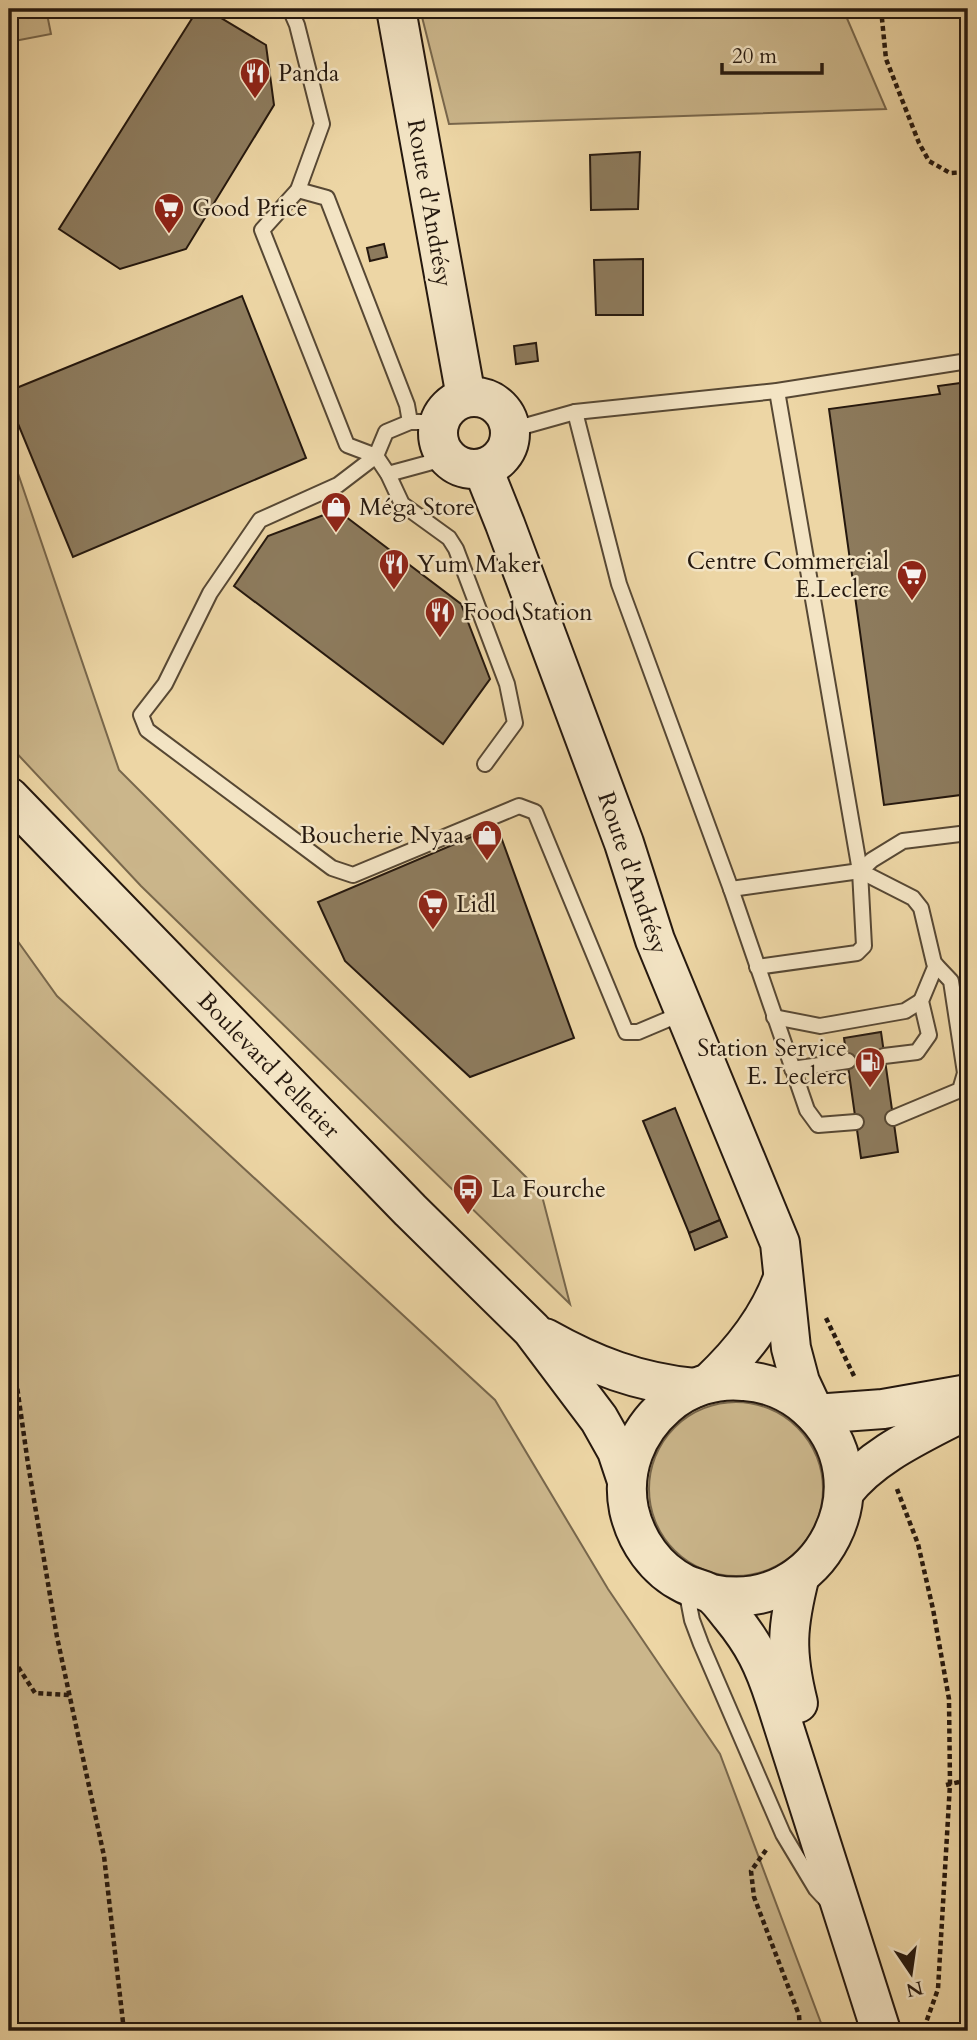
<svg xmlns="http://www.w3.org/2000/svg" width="977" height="2040" font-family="Cardo,serif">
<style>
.green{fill:#cbb68b;stroke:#78674c;stroke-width:2}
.building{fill:#8d7b5d;stroke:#25180e;stroke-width:2}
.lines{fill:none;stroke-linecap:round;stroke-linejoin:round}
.lane-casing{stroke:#574834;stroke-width:18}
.secondary-casing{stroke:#25180e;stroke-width:42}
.path{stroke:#25180e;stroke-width:4.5;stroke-dasharray:5 3.5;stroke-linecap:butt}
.lane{stroke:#f3e4c4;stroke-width:14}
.secondary{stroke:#f3e4c4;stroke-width:38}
.labels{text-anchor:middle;stroke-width:5;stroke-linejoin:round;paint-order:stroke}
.poi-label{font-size:24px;fill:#25180e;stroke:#f3e4c4;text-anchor:start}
.street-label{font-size:24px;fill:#25180e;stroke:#f3e4c4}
</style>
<rect width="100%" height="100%" fill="#edd6a5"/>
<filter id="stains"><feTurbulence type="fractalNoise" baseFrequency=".00286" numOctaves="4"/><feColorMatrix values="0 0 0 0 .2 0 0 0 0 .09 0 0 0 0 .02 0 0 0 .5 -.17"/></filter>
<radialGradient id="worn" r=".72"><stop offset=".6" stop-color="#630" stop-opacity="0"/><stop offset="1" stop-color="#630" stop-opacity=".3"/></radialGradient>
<g class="green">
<path d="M9,9H46L51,34L9,42Z"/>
<path d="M420,9H843L886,109L449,124Z"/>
<path d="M9,447L119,770L541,1192L570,1304L141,886L9,745Z"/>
<path d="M9,929L57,996L495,1400L608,1589L720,1754L824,2031H9Z"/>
<circle cx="736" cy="1489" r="87"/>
</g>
<g class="building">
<path d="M198,9H206L266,45L274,105L186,249L120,269L59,229Z"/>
<path d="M640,152L638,209L591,210L590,155Z"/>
<path d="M384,244L387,257L370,261L367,248Z"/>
<path d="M643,259V315H596L594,260Z"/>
<path d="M242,296L306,458L73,557L9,402V391Z"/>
<path d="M536,343L538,361L516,364L514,346Z"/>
<path d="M968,382V794L884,805L829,409L940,394L938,386Z"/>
<path d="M337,510L461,604L490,679L443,744L234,586L268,536Z"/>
<path d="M497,826L574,1038L470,1077L345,961L318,902Z"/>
<path d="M881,1032L898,1152L861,1158L844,1038Z"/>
<path d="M675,1108L720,1220L689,1233L643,1121Z"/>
<path d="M720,1220L727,1237L695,1250L689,1233Z"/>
</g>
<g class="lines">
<g class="lane-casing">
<g id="lane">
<path d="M290,9L297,25L322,124L298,190L262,230L347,445L376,456L388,474L402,504L449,538L456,549L507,684L515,723L485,764"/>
<path d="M298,190L327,198L407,405L410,422"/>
<path d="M575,412L619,584L731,889L860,871L913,898L921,908L934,963L951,981L965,1073L960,1090L893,1118"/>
<path d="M439,422H410L386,432L376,456L338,485L260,520L210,593L165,684L141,715L147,730L332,868L353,875L519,806L535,812L626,1032H638L683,1013"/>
<path d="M510,424L525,426L575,412L777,391L968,361"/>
<path d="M388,474L447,458"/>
<path d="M860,871L872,860L903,841L968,833"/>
<path d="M731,889L807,1110L818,1125L856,1122"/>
<path d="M757,967L857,953L864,946L860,871L777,391"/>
<path d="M774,1017L820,1026L905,1011L921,1001"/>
<path d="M884,1056L917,1052L929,1035L921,1001L936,965"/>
<path d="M792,1069L848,1061"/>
<path d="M686,1589L692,1620L701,1644L783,1834L816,1889L829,1903"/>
</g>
</g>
<g class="secondary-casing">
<g id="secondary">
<path d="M396,9L466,397"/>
<circle cx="474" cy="433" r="36"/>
<path d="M483,469L505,524L624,843L655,940L780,1243L791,1348L800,1382L815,1414L883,1409L968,1394"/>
<path d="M9,797L410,1210L532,1330L599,1419L617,1451L627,1481"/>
<path d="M545,1338C595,1366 637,1382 694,1388"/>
<path d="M709,1383C741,1353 768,1320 783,1278"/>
<path d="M844,1492C874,1453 926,1432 968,1409"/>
<path d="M712,1594C821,1617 890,1480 807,1407C790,1392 767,1382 744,1381C716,1378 687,1387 666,1406C636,1432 621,1471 629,1510C636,1541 656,1570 685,1584C693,1588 707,1590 714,1596C720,1601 725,1609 731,1616C754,1644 764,1665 775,1699L881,2031"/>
<path d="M798,1703C785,1651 787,1626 800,1575"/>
</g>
</g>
<g class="path">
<path d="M881,9L886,59L919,143L929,161L950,173L968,172"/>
<path d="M826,1318L854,1376"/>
<path d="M9,1330L28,1464L57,1637L104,1856L124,2031"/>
<path d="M897,1489L918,1544L933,1609L949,1699L950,1784L938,1989L923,2031"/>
<path d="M9,1653L35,1693L70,1695"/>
<path d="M946,1785L968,1780"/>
<path d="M766,1850L751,1871L754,1897L799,2015L800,2031"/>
</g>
<use href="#lane" class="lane"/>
<use href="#secondary" class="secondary"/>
</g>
<defs>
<g id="restaurant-pin" transform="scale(1.575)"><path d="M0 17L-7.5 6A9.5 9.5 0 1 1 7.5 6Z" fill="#8f2418" stroke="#f3e4c4"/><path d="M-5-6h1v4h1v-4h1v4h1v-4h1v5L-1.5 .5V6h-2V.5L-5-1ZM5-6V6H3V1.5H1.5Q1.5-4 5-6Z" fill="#fff"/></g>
<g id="supermarket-pin" transform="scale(1.575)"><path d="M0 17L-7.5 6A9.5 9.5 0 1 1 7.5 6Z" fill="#8f2418" stroke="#f3e4c4"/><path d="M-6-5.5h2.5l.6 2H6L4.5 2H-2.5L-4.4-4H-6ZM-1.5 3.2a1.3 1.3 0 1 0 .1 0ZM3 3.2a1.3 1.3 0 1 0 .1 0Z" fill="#fff"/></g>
<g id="shop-pin" transform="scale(1.575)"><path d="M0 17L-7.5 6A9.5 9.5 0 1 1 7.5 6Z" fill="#8f2418" stroke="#f3e4c4"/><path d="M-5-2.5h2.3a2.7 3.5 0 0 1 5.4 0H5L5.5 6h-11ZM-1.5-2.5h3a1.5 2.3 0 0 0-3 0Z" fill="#fff"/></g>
<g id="fuel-pin" transform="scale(1.575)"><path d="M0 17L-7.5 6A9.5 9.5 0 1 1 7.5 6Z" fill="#8f2418" stroke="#f3e4c4"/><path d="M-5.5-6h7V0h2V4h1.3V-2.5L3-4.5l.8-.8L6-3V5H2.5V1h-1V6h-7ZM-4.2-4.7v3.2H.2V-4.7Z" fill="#fff"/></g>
<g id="bus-pin" transform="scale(1.575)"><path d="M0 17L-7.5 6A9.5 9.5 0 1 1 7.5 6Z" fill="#8f2418" stroke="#f3e4c4"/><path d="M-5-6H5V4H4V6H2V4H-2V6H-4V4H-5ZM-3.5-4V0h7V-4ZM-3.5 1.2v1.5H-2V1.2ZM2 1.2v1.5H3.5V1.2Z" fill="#fff"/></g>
</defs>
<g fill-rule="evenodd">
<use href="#restaurant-pin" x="255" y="73"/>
<use href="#supermarket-pin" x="169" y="208"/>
<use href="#shop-pin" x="336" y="507"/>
<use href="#restaurant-pin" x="394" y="564"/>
<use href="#supermarket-pin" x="912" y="575"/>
<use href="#restaurant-pin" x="440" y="612"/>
<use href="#shop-pin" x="487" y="835"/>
<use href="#supermarket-pin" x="433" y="904"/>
<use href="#fuel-pin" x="870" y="1062"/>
<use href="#bus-pin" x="468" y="1189"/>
</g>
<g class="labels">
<g class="poi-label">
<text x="278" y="81">Panda</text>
<text x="192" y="216">Good Price</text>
<text x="359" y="515">Méga Store</text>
<text x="889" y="569" text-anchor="end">Centre Commercial<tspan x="889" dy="28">E.Leclerc</tspan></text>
<text x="417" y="572">Yum Maker</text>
<text x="463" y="620">Food Station</text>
<text x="464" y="843" text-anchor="end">Boucherie Nyaa</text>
<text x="456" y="912">Lidl</text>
<text x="847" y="1056" text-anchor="end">Station Service<tspan x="847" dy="28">E. Leclerc</tspan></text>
<text x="491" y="1197">La Fourche</text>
</g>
<g class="street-label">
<text transform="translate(430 203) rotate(80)" y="8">Route d'Andrésy</text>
<text transform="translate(633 873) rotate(71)" y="8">Route d'Andrésy</text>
<text transform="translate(269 1065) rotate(46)" y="8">Boulevard Pelletier</text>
</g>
</g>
<rect width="977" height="2040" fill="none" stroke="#edd6a5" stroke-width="35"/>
<rect x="10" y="10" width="956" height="2019" fill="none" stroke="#25180e" stroke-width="3.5"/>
<rect x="18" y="18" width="942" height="2005" fill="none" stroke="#25180e" stroke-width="2"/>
<g transform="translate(911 1973) rotate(167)" stroke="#f3e4c4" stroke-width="5" paint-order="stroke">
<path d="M0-5L12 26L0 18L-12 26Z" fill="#25180e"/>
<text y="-10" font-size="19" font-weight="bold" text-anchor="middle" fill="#25180e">N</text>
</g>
<path d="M722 63v10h100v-10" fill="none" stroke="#25180e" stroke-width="3.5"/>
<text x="732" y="63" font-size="21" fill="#25180e" stroke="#f3e4c4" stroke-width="5" paint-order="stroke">20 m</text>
<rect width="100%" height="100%" filter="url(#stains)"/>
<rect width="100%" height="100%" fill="url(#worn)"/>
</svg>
